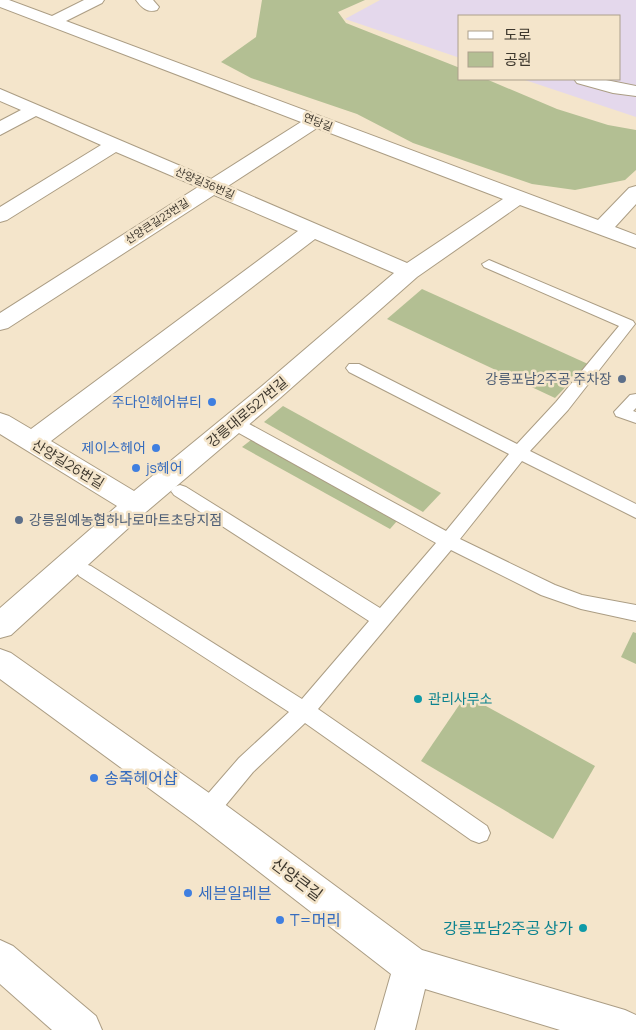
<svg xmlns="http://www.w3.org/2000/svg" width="636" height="1030" font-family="Manrope,'Noto Sans KR',sans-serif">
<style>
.education{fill:#e4d8ec}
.green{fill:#b3bf93}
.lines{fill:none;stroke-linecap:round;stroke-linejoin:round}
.lane-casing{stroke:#ab9d84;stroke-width:2}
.street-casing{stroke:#ab9d84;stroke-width:2}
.lane{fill:#fff;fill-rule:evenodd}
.street{fill:#fff;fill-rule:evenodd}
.service-dot{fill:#5c6f8a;stroke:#f4e5cb;stroke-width:2}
.shop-dot{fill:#3f7fe0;stroke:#f4e5cb;stroke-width:2}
.culture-dot{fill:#0f9aa8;stroke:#f4e5cb;stroke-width:2}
.labels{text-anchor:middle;stroke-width:5;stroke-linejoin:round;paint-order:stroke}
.far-street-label{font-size:11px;fill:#3d372d;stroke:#f4e5cb}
.service-label{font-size:14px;fill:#4e5e75;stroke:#f4e5cb;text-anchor:end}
.shop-label{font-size:14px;fill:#366cbe;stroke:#f4e5cb;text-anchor:end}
.street-label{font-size:14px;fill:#3d372d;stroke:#f4e5cb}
.culture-label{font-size:14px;fill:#0d838f;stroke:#f4e5cb;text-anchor:start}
.near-shop-label{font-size:16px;fill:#366cbe;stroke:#f4e5cb;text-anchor:start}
.near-street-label{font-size:16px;fill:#3d372d;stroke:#f4e5cb}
.near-culture-label{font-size:16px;fill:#0d838f;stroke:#f4e5cb;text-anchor:end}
</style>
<rect width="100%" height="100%" fill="#f4e5cb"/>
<path class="education" d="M380,0H636V117L522,79H620V16H460V58L345,19Z"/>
<g class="green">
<path d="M262,0H365L338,12L346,23L460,68V79H486L557,109L608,125L636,130V170L625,180L575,190L532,184L413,143L357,114L251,78L221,62L256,37Z"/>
<path d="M422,289L588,364L555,398L387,319Z"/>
<path d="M283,406L441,493L423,512L264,422Z"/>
<path d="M251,440L397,521L390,529L242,447Z"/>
<path d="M633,632L636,633V664L621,657Z"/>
<path d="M466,695L595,766L553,839L421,761Z"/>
</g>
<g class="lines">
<g class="lane-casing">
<g id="lane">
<path d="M489,260L633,321L635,324L568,410L530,451L636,504V518L522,461L460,539L555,585L582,595L636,605V621L581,609L541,595L451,550L318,709L487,826L490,833L487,840L479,843L471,840L305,723L253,772L215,818L207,821L199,818L196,811L199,804L239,758L289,712L79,576L76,571L79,566L85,564L91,566L302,699L369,621L174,495L171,491L174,487L180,485L186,487L380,608L436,543L228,427L226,423L228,419L234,417L240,419L446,531L509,454L349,372L346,368L349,364H359L517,444L556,402L619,326L484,267L482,264Z"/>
<path d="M636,394V408L633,411L636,412V423L616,416L614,412L630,395Z"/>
</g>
</g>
<g class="street-casing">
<g id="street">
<path d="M0,0H9L52,16L84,0H104L102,3L66,21L598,220L629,188L636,186V204L615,227L636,235V248L520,205L417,277L280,398L146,512L11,635L0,638V608L117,506L0,434V413L9,416L31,429L298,231L214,195L8,328L0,330V313L198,187L116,152L7,220L0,222V207L101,145L36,116L0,135V121L21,110L0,101V89L211,179L301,122L0,7ZM317,128L503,199L407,263L228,186ZM315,239L394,273L262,386L134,491L51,441Z"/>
<path d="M136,0H153L159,7L157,10C147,13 142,8 136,0Z"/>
<path d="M574,79H601L636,86V96L613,93L577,83Z"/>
<path d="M0,649L11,653L219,800L422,950L625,1010L636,1015V1030H560L425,989L415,1030H375L391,974L195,822L0,679Z"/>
<path d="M0,940L13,946L96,1016L102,1030H52L0,984Z"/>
</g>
</g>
<use href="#lane" class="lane"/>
<use href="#street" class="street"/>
</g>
<g class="service-dot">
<circle cx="622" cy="379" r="5"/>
<circle cx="19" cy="520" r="5"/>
</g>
<g class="shop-dot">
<circle cx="212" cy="402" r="5"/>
<circle cx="156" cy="448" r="5"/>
<circle cx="136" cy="468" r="5"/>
<circle cx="94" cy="778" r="5"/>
<circle cx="188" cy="893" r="5"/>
<circle cx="280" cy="920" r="5"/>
</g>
<g class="culture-dot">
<circle cx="418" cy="699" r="5"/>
<circle cx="583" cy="928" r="5"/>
</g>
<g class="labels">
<g class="far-street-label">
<text transform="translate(318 122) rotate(21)" y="4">연당길</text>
<text transform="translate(205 183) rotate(23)" y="4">산양길36번길</text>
<text transform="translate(157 221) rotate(-33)" y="4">산양큰길23번길</text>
</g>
<g class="service-label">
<text x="612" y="384">강릉포남2주공 주차장</text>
<text x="29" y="525" text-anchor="start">강릉원예농협하나로마트초당지점</text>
</g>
<g class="shop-label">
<text x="202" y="407">주다인헤어뷰티</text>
<text x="146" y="453">제이스헤어</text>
<text x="146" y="473" text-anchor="start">js헤어</text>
</g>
<g class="street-label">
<text transform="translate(247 412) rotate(-40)" y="5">강릉대로527번길</text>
<text transform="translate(68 464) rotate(31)" y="5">산양길26번길</text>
</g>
<g class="culture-label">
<text x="428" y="704">관리사무소</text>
</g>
<g class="near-shop-label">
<text x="104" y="784">송죽헤어샵</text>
<text x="198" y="899">세븐일레븐</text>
<text x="290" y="926">T=머리</text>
</g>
<g class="near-street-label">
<text transform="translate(297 879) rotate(37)" y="6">산양큰길</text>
</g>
<g class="near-culture-label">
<text x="573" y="934">강릉포남2주공 상가</text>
</g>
</g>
<rect x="458" y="15" width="162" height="65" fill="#f4e5cb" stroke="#ab9f8c"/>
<rect x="468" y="31" width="25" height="8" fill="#ffffff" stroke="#ab9f8c"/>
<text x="504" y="40" font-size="15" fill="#3d372d">도로</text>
<rect x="468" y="52" width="25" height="15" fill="#b3bf93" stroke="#ab9f8c"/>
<text x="504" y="65" font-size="15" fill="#3d372d">공원</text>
</svg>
